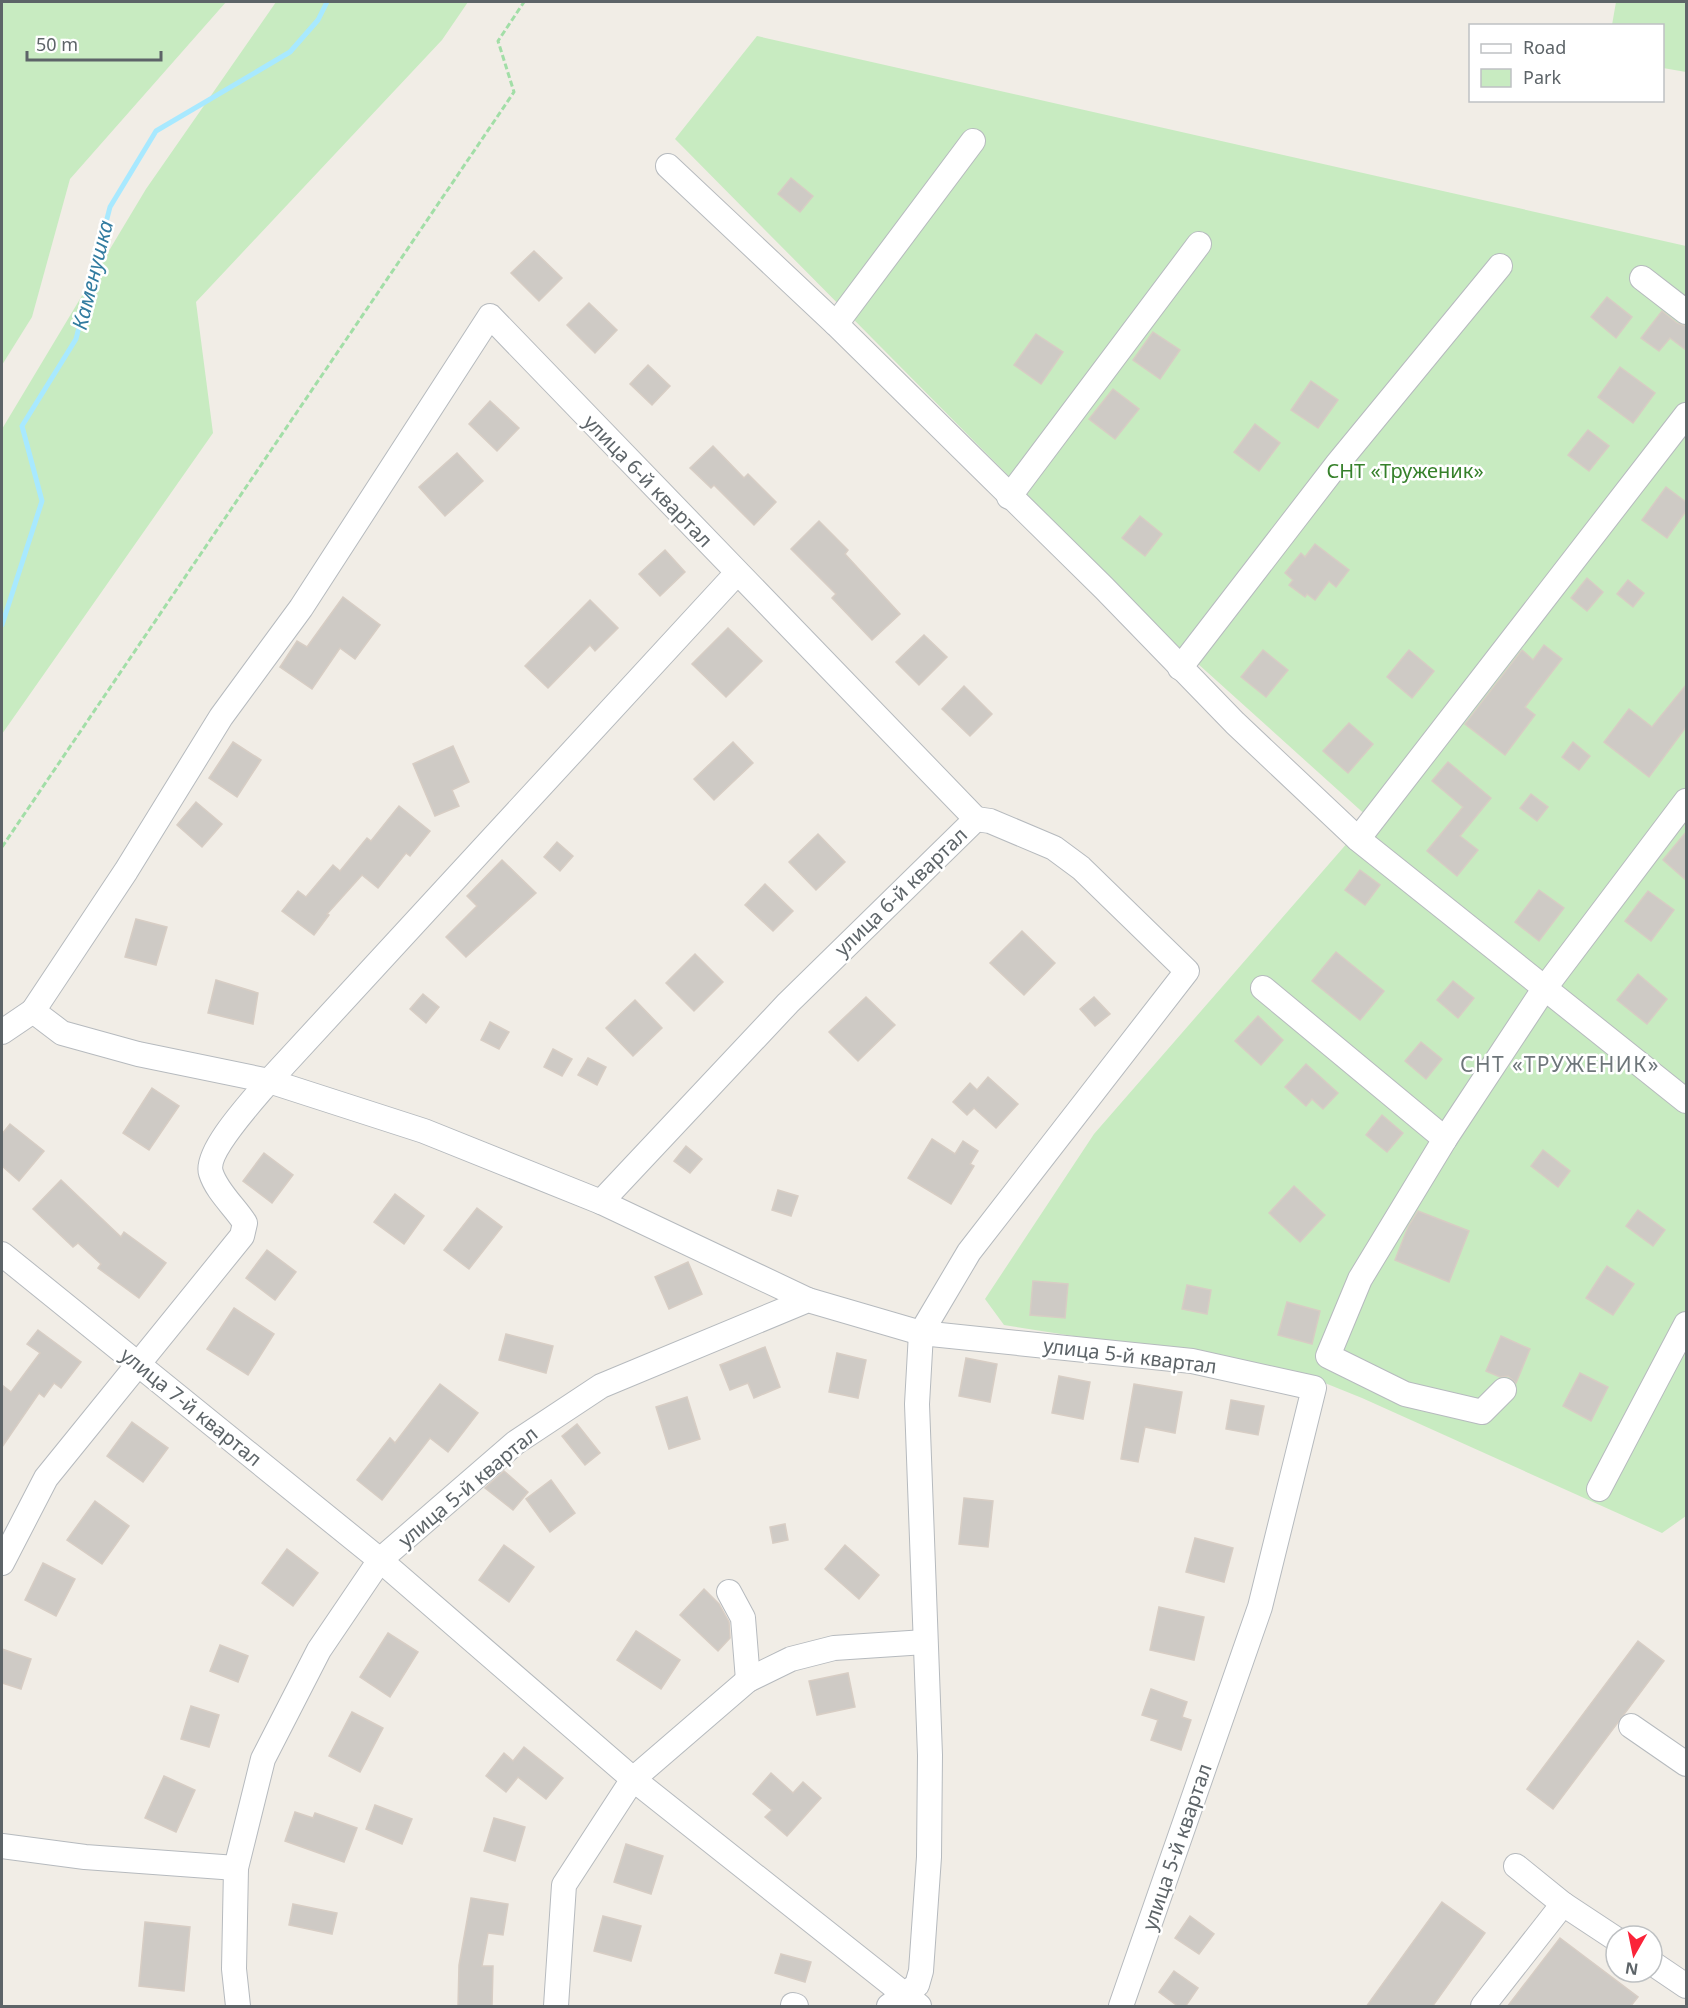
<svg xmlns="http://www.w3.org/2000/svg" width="1688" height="2008" font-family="'Noto Sans',sans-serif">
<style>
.green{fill:#c8ebc1}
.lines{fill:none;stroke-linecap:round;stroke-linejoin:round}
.stream{stroke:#a8e9ff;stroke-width:5}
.building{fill:#cecac5;stroke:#d7cdc4;stroke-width:1.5}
.minor-casing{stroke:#b6babe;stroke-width:26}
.path{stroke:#a2dea7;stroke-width:3;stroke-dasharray:6 3;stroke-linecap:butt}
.minor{stroke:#fff;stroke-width:24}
.labels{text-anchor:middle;stroke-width:5;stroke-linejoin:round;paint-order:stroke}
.park-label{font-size:20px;fill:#36812b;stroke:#fff}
.street-label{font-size:20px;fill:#5d6468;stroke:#fff}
.water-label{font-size:21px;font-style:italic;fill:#327ca0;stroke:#fff}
.neighbourhood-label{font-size:21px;letter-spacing:1.5px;fill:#6e767a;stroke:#fff}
</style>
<rect width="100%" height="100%" fill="#f1ede6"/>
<g class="green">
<path d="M2,2H226L70,179L32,317L2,365Z"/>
<path d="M276,2H468L442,40L196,302L213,433L2,734V429L146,189Z"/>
<path d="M1616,2H1686V72L1663,68L1662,26L1612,25Z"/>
<path d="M757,36L1686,246V1516L1662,1533L1362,1398L1295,1371L1004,1325L985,1299L1094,1134L1369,818L1167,636L675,139Z"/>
</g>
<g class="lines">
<path class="stream" d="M2,625L42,501L22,426L76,339L110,207L156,131L290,52L318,20L327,2"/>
</g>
<g class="building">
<path d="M791,178L813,196L800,212L778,194Z"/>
<path d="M534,251L562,278L539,301L511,273Z"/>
<path d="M1607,297L1632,317L1616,338L1591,317Z"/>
<path d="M589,303L617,330L595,353L567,325Z"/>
<path d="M1662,311L1677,323L1686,326V350L1670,338L1659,351L1641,338Z"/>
<path d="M1153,332L1180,350L1160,379L1133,360Z"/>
<path d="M1036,334L1063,352L1041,384L1014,365Z"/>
<path d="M648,365L670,386L652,405L630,384Z"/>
<path d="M1620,367L1655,393L1633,423L1598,397Z"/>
<path d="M1311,381L1338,400L1318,428L1291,410Z"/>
<path d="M1113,389L1139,409L1115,439L1089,419Z"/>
<path d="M490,401L519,428L497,451L469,424Z"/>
<path d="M1255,424L1280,443L1259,471L1234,452Z"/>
<path d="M1588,430L1609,446L1589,471L1568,455Z"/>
<path d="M713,446L744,478L748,474L776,502L754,525L714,485L711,488L690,468Z"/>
<path d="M457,453L483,481L445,516L419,487Z"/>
<path d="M1666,487L1686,502V511L1667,538L1642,520Z"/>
<path d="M1140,516L1162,534L1145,556L1122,538Z"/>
<path d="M819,521L848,550L845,554L900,614L872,640L832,598L836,594L791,549Z"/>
<path d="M1315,544L1349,570L1336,587L1329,581L1315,600L1307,594L1305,597L1289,585L1293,580L1285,573L1301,553L1305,557Z"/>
<path d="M665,550L685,572L660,596L639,574Z"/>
<path d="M1587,578L1603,592L1587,611L1571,598Z"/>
<path d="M1628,580L1644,593L1633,607L1617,594Z"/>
<path d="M343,597L380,625L355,659L340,648L312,689L280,667L297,641L307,647Z"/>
<path d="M590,600L618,628L595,651L590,645L548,688L525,666Z"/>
<path d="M728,628L762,661L726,697L692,664Z"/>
<path d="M924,635L947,657L919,685L896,662Z"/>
<path d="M1544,645L1562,659L1525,707L1535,715L1505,755L1465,724L1522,650L1533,660Z"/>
<path d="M1263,650L1288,670L1266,697L1241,677Z"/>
<path d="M1409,650L1434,671L1412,698L1387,677Z"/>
<path d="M1686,685V727L1649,777L1604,742L1629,709L1652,727Z"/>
<path d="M964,686L992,714L970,736L942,709Z"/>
<path d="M1349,723L1373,744L1348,773L1323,751Z"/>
<path d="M233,742L261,760L237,797L209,778Z"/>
<path d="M733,742L753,763L714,800L694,779Z"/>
<path d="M1573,742L1590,756L1579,770L1562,757Z"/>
<path d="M453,746L469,782L452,790L459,806L435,816L413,764Z"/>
<path d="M1448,762L1491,798L1460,836L1478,850L1457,876L1427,851L1463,807L1432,781Z"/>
<path d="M1531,794L1548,807L1537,821L1520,808Z"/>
<path d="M196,802L222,824L202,847L177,825Z"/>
<path d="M399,806L430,831L410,856L406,853L378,888L362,875L327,914L329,915L314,935L282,911L298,891L306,897L333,865L340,871L367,838L371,841Z"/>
<path d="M1686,832V880L1663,860Z"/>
<path d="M818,834L845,862L816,890L789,862Z"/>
<path d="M557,842L573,856L560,871L544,857Z"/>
<path d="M502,860L536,893L466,957L446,937L477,906L467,896Z"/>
<path d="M1360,870L1380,885L1365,905L1345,890Z"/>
<path d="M765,884L793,911L773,931L745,905Z"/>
<path d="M1539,890L1564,908L1539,941L1515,922Z"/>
<path d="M1648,891L1674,910L1651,941L1625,921Z"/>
<path d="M136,919L167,927L156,965L125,957Z"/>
<path d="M1022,931L1055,963L1024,995L990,963Z"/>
<path d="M1336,952L1384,991L1360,1020L1312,981Z"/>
<path d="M695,954L723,982L694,1011L666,983Z"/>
<path d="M1638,974L1667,999L1647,1024L1617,1000Z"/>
<path d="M216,980L258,993L253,1024L208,1013Z"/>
<path d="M1453,981L1474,998L1458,1018L1437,1000Z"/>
<path d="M423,994L439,1007L426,1023L410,1009Z"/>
<path d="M866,997L895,1025L858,1061L829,1032Z"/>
<path d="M1094,997L1110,1014L1095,1026L1080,1009Z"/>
<path d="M635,1000L662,1028L633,1056L606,1028Z"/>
<path d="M1258,1016L1283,1040L1261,1065L1235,1041Z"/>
<path d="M490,1022L509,1032L499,1049L481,1040Z"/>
<path d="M1421,1042L1442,1059L1426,1079L1405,1061Z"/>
<path d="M553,1049L572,1059L562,1076L544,1067Z"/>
<path d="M588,1058L606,1067L597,1085L578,1075Z"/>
<path d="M1306,1064L1338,1093L1323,1109L1312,1099L1306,1106L1285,1087Z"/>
<path d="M988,1077L1018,1104L996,1128L974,1108L967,1115L953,1102L970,1083L977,1090Z"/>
<path d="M152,1088L179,1106L149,1150L123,1133Z"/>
<path d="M1382,1115L1403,1133L1387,1152L1366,1135Z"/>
<path d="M10,1124L44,1151L19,1181L2,1166V1134Z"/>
<path d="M932,1139L955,1154L963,1141L978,1151L970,1164L974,1166L951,1204L908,1178Z"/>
<path d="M686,1146L702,1159L690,1173L674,1161Z"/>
<path d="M1543,1150L1570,1171L1558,1187L1531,1166Z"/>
<path d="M264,1153L293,1175L272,1203L243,1181Z"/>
<path d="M61,1180L121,1237L124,1232L166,1263L139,1298L98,1268L101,1264L78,1243L73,1247L33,1209Z"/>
<path d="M1294,1186L1325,1215L1300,1242L1269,1213Z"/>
<path d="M778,1190L798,1196L791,1216L772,1210Z"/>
<path d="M395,1194L424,1216L404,1244L374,1222Z"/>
<path d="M477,1208L502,1227L469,1269L444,1250Z"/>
<path d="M1638,1210L1665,1230L1653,1246L1626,1226Z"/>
<path d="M1418,1211L1469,1231L1449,1282L1395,1260L1408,1227Z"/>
<path d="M267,1250L296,1272L275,1300L246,1278Z"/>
<path d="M688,1262L702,1294L669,1309L655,1277Z"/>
<path d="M1607,1266L1634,1284L1613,1315L1586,1298Z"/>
<path d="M1033,1281L1068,1284L1065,1318L1030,1315Z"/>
<path d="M1187,1285L1211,1290L1207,1314L1182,1309Z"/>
<path d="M1287,1302L1320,1311L1312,1344L1278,1335Z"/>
<path d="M234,1308L274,1334L248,1375L207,1349Z"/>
<path d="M38,1330L81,1362L61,1388L54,1383L44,1397L39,1393L2,1447V1385L11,1392L40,1353L27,1344Z"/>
<path d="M506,1334L553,1346L546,1373L499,1360Z"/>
<path d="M1501,1336L1530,1349L1516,1383L1508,1376L1500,1377L1486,1371Z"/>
<path d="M765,1347L780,1387L754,1398L748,1383L730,1390L720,1365Z"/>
<path d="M837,1353L866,1360L858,1398L829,1392Z"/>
<path d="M966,1358L997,1364L990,1402L959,1396Z"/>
<path d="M1580,1373L1608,1387L1591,1421L1563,1406Z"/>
<path d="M1059,1376L1090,1382L1083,1419L1052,1413Z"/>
<path d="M440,1384L478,1413L448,1452L430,1438L382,1500L357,1480L390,1438L395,1443Z"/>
<path d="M1134,1384L1182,1392L1175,1433L1145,1427L1138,1462L1121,1459Z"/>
<path d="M687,1397L700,1439L669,1449L656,1407Z"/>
<path d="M1231,1400L1264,1406L1258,1435L1226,1429Z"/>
<path d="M132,1422L168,1448L143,1482L107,1456Z"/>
<path d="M577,1424L600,1453L585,1465L562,1436Z"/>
<path d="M504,1471L528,1492L513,1510L485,1488Z"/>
<path d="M551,1480L575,1513L550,1532L526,1499Z"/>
<path d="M964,1498L993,1501L988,1547L959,1544Z"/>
<path d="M95,1501L129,1526L102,1564L67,1540Z"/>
<path d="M785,1524L788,1540L773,1543L770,1527Z"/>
<path d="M1195,1538L1233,1548L1224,1582L1186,1572Z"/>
<path d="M504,1545L534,1567L509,1602L479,1580Z"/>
<path d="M845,1545L879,1575L859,1599L825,1569Z"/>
<path d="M287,1549L318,1573L293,1606L262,1583Z"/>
<path d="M43,1563L75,1579L56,1616L25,1600Z"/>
<path d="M704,1589L719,1604L729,1622L730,1638L718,1651L680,1615Z"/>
<path d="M1159,1607L1204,1617L1194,1660L1150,1650Z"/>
<path d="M636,1631L680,1660L661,1689L617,1660Z"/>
<path d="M388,1633L418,1652L390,1697L360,1677Z"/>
<path d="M1638,1641L1664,1661L1553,1809L1527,1789Z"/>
<path d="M220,1645L248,1656L238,1682L210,1671Z"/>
<path d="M2,1649L31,1659L21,1689L2,1683Z"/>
<path d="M848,1673L855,1707L817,1715L809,1681Z"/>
<path d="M1151,1689L1187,1702L1182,1717L1191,1720L1181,1750L1151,1740L1158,1720L1142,1715Z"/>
<path d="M191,1706L219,1715L209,1747L181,1739Z"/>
<path d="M352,1712L383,1728L360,1772L329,1756Z"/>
<path d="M524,1747L563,1778L546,1799L518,1777L506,1792L486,1776L504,1753L513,1761Z"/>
<path d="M771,1773L793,1793L803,1782L821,1798L787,1836L765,1817L772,1810L753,1794Z"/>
<path d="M164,1776L195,1790L176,1832L145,1818Z"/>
<path d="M375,1805L412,1819L402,1844L366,1829Z"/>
<path d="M295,1812L313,1818L315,1813L357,1828L344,1862L285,1841Z"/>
<path d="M494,1818L525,1827L515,1861L484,1851Z"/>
<path d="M626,1844L663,1856L651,1894L614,1882Z"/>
<path d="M471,1898L508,1904L503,1935L488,1933L482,1966H493L492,2007H458L459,1965Z"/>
<path d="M1442,1902L1485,1933L1432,2007H1366Z"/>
<path d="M293,1904L337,1913L332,1934L289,1925Z"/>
<path d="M603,1916L641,1926L631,1961L594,1951Z"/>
<path d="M1190,1916L1214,1934L1199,1954L1175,1938Z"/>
<path d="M145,1922L190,1927L184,1991L139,1986Z"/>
<path d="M1560,1938L1638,1997L1630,2007H1507Z"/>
<path d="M781,1954L811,1962L805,1982L775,1973Z"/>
<path d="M1174,1971L1198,1988L1185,2007H1179L1159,1992Z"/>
</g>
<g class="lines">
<g class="minor-casing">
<g id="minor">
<path d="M668,166L836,324L1104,588L1235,723L1358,839L1686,1101"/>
<path d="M1642,278L1686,312"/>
<path d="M836,324L973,141"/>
<path d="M1009,497L1199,244"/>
<path d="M1180,668L1338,463L1500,266"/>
<path d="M1358,839L1686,415"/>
<path d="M1263,988L1445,1139"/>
<path d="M2,1032L33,1011"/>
<path d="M601,1202L424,1131L269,1081L138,1054L62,1033L33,1011L126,871L221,717L301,608L490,316L976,819"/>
<path d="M2,1254L380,1560L633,1779L919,2006"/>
<path d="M808,1300L601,1202L788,1003L976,819"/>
<path d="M1504,1390L1482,1412L1405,1394L1328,1356L1360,1279L1445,1139L1544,989L1686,801"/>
<path d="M1599,1489L1686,1324"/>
<path d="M2,1563L46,1478L242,1236L245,1223C235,1207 217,1192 211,1173C204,1152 255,1098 269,1081L737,573"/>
<path d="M729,1592L743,1618L748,1680"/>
<path d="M1631,1726L1686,1764"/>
<path d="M2,1846L85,1857L236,1868"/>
<path d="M1516,1866L1563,1904L1616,1939"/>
<path d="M1652,1963L1686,1986"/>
<path d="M793,2005L796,2006"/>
<path d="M238,2006L234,1969L236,1868L263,1759L319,1650L380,1560L515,1443L601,1386L808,1300L921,1333L1192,1361L1314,1388L1260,1607L1121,2006"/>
<path d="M556,2006L564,1885L633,1779L748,1680L791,1659L834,1648L925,1642"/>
<path d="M889,2006L917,1985L921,1971L929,1857L930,1755L917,1404L921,1333L969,1252L1187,971L1081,868L1054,848L990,821L976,819"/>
<path d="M1483,2006L1563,1904"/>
</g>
</g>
<path class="path" d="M2,847L514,92L498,41L524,2"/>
<use href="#minor" class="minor"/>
</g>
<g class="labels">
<g class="park-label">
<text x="1405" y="478">СНТ «Труженик»</text>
</g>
<g class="street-label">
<text transform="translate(648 481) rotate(46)" y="7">улица 6-й квартал</text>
<text transform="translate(901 892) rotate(-44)" y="7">улица 6-й квартал</text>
<text transform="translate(1130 1356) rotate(7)" y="7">улица 5-й квартал</text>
<text transform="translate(191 1407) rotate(39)" y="7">улица 7-й квартал</text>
<text transform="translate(468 1487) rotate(-40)" y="7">улица 5-й квартал</text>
<text transform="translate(1177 1847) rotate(-71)" y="7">улица 5-й квартал</text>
</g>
<g class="water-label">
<text transform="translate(93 275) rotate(-76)" y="7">Каменушка</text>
</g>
<g class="neighbourhood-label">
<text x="1560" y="1072">СНТ «ТРУЖЕНИК»</text>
</g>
</g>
<rect width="1688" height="2008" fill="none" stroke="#5d6468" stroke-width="6"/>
<rect x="1469" y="24" width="195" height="78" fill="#ffffff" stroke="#bec1c3" stroke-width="1.5"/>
<rect x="1481" y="44" width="30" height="9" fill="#ffffff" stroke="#bec1c3" stroke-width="1.5"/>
<text x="1523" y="54" font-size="18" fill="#5d6468">Road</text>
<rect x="1481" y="69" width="30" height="18" fill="#c8ebc1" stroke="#bec1c3" stroke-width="1.5"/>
<text x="1523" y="84" font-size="18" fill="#5d6468">Park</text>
<g transform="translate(1634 1954) rotate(189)"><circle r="28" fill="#ffffff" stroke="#bec1c3" stroke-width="1.5"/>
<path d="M0-4.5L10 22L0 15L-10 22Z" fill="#fb2339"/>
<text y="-9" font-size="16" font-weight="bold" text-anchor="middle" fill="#5d6468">N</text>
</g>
<path d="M27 51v9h134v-9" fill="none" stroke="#5d6468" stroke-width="3"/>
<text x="36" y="51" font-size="18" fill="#5d6468" stroke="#ffffff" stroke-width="4.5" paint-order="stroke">50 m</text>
</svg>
